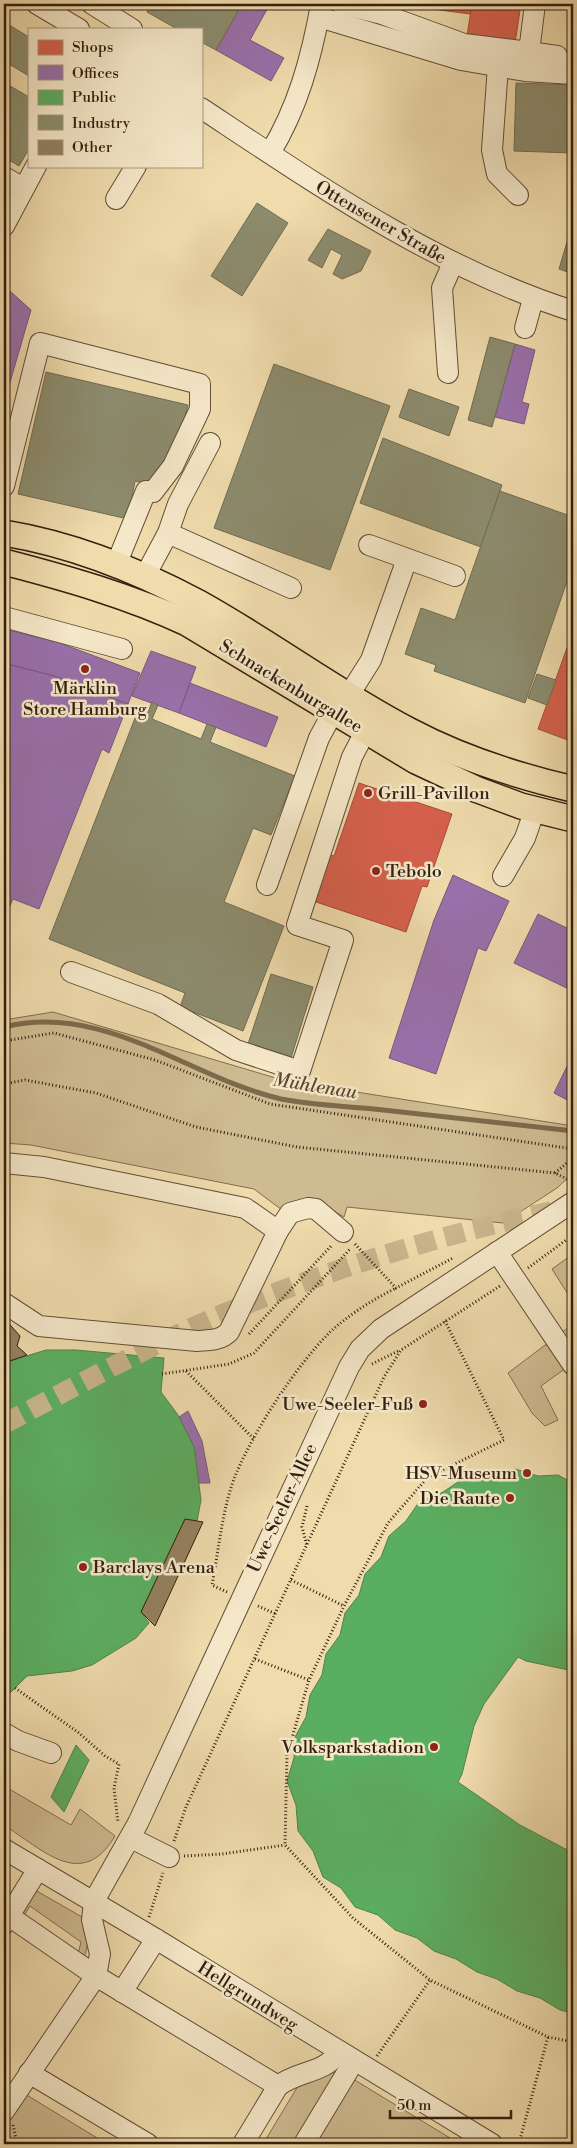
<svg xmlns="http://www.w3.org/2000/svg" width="577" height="2148" font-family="'Libre Bodoni',serif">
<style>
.green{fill:#cfbb91;stroke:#806d50}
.shops{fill:#d6604d;stroke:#a54c3a}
.offices{fill:#9970ab;stroke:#7a587c}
.public{fill:#5aae61;stroke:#4e8348}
.industry{fill:#8c8c6e;stroke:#716b51}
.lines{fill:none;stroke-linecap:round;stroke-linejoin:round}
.stream{stroke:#7d694c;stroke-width:5}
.building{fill:#948160;stroke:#321f0e}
.minor-tunnel{stroke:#c9b58c;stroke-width:20;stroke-dasharray:20 10;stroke-linecap:butt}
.minor-casing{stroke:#614e36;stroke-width:22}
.major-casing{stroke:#321f0e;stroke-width:28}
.path{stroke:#321f0e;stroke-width:3;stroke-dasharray:1 2.5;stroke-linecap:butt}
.minor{stroke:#f5e8c9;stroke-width:20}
.major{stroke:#efdbac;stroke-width:25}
.poi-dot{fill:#8f2418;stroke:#f5e8c9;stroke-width:2}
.labels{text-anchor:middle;stroke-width:5;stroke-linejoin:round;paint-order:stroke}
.street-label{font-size:18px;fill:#321f0e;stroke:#f5e8c9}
.poi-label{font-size:18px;fill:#321f0e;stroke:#f5e8c9;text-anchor:end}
.water-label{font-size:19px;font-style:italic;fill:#5e4a32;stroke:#f5e8c9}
</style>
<rect width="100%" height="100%" fill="#efdbac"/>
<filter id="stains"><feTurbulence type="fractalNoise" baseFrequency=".004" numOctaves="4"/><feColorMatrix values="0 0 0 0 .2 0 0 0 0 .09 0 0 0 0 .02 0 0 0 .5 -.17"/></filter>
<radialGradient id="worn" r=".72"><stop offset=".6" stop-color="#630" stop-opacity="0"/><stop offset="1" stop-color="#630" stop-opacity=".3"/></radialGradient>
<g class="green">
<path d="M53,1012L286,1081L573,1126V1173L557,1188L503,1223L347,1207L344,1217L319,1202L282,1210L254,1189L31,1145L4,1143V1020Z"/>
<path d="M573,1254V1302L552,1269Z"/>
<path d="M573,1324V1363L541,1386L558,1420L545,1426L532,1413L508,1373Z"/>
<path d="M4,1786L71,1825L80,1809L115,1836C82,1892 42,1849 4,1825Z"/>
<path d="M35,1890L82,1917C87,1932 90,1943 84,1957L78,1954L81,1942L30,1906L23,1917L19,1915Z"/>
<path d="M310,2066L353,2079L460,2144H263Z"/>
<path d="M25,2094L107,2144H4V2124Z"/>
</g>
<g class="shops">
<path d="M395,4H472L470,14Z"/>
<path d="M472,4H521L515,43L467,36Z"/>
<path d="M573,631V742L538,729Z"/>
<path d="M359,783L452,814L427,887L422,886L406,932L310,900L326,853L334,856Z"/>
</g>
<g class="offices">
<path d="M242,4H270L250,40L284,58L271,81L216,50Z"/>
<path d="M4,290L11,292L31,310L4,403Z"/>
<path d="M515,344L535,350L522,402L529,404L524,424L495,417Z"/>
<path d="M4,629L57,642L140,673L128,704L54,676L4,663Z"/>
<path d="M151,651L196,667L179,713L132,696Z"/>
<path d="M11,665L54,676L128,704L109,753L102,749L39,909L13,899L8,910L4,909V708Z"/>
<path d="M190,683L278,717L266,747L179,713Z"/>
<path d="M453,875L509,901L486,951L478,948L436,1074L389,1058L434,920Z"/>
<path d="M538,914L573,931V991L514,963Z"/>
<path d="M573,1054V1103L554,1093Z"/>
<path d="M188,1411L202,1441L210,1483H199L194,1447L179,1417Z"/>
</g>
<g class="public">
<path d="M46,1350H76L164,1358L161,1392L178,1415L194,1447L201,1500L197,1521L185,1519L141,1612L149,1623L136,1638L92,1665L72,1671L27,1676L4,1699V1363Z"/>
<path d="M515,1469L538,1476L558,1475L573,1483V1671L526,1661L518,1657L484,1704L474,1726L462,1774L458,1782L520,1825L573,1853V2013L560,2010L540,1998L517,1991L497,1979L477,1972L456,1959L434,1951L417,1938L395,1930L378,1915L355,1907L341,1888L323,1877L313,1851L298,1831L296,1805L287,1781L294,1758L295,1737L306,1717L310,1695L322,1675L326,1654L340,1635L345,1613L359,1595L365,1574L381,1557L389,1536L406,1521L419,1502L443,1492L464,1478L492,1477Z"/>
<path d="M76,1745L89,1760L64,1812L51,1797Z"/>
</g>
<g class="industry">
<path d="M151,4H242L216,50L201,42V29H177L147,12Z"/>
<path d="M4,22L29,37V76L4,61Z"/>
<path d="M516,83L573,85V153L514,151Z"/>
<path d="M10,86L29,97V149L19,166L4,157V97Z"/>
<path d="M257,203L288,223L242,296L211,276Z"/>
<path d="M573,222V274L559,269Z"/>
<path d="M328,229L371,251L361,271L342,279L333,274L342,255L331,249L322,268L308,260Z"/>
<path d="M490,337L515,344L492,427L468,420Z"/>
<path d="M274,364L390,406L330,570L214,528Z"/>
<path d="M46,372L188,405L176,451L154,486L135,481L128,519L18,494Z"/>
<path d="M409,389L459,407L449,436L399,417Z"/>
<path d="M383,438L502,485L481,547L360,503Z"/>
<path d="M500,491L573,517V564L525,703L434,671L436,665L405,654L421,608L455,620Z"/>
<path d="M537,674L556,680L547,705L528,698Z"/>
<path d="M152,702L158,705L152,719L201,739L207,724L216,727L210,742L295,776L271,835L253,828L224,902L284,926L243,1031L180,1007L185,993L49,939L137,713L146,717Z"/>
<path d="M271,974L313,987L291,1058L248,1044Z"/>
</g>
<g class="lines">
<path class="stream" d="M4,1027C105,1002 187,1077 281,1099C311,1105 344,1106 374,1109C441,1117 507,1124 573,1131"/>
</g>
<g class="building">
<path d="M4,1318L20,1336L17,1346L27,1355L4,1363Z"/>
<path d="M185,1519L203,1522L155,1626L141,1612Z"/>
</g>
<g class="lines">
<path class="minor-tunnel" d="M4,1424C76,1386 148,1346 223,1314C332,1268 446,1233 562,1209"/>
<g class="minor-casing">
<g id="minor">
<path d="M37,4L79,29"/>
<path d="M92,4L132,29"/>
<path d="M341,4L382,14L464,44L529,52L535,4"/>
<path d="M319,17L461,60L525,71L573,74"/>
<path d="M529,52L557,56L560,61V73"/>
<path d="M498,66L492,150L497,174L518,195"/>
<path d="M201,108C319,186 437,268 573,311"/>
<path d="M270,153C298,107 311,59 321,5"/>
<path d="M4,177L23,188"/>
<path d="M116,199L136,166"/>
<path d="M4,226L36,166"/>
<path d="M525,328L533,299"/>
<path d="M448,373L442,288L453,263"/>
<path d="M4,486L40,343L200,384V409L173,466L153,492L146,491L116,565"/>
<path d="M168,533L178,504L210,443"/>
<path d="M369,545L455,576"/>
<path d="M145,576L168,533L291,588"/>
<path d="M4,617L122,649"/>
<path d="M349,695L371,660L407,559"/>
<path d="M503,876L525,838L535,809"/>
<path d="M267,885L319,738L333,712"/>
<path d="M71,972L158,1004L236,1050L300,1071L343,940L297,925L352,757L365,732"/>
<path d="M4,1163L44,1167L245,1208L278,1231"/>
<path d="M497,1252L573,1365"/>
<path d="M4,1303L39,1326L197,1341C209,1340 220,1341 229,1332L278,1231L290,1213L308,1208L316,1209L343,1232"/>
<path d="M4,1733L18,1741L51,1753"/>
<path d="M131,1838L169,1857"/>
<path d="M4,1849L156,1939L492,2144"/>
<path d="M9,1916L96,1976L278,2086L243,2144"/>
<path d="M4,1924L38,1869"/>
<path d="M122,1992L156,1939"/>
<path d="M29,2073L148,2144"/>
<path d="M278,2086C299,2070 324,2074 339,2052"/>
<path d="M4,2111L96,1976L100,1954L92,1920L94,1901L138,1823L349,1367L360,1349L381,1329L573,1202"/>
<path d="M304,2144L354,2061"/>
</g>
</g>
<g class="major-casing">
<g id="major">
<path d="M4,533C71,544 139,571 199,603C271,643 337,693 410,731C461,758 517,776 573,789"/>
<path d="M4,562C66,578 129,596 187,623L416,761L478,790L521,806L573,819"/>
</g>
</g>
<g class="path">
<path d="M4,1041L54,1033L155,1060L270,1104L573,1149"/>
<path d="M4,1084L25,1080L96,1093L196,1127L297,1147L555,1173L573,1182"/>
<path d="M555,1173L573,1158"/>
<path d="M355,1244L396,1288L453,1258"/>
<path d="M528,1268L573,1235"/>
<path d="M445,1321L504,1440L428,1477L388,1523L344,1606L309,1680L287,1755L285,1845L353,1918L430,1980L548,2037L573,2042"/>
<path d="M249,1334L332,1245"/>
<path d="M372,1364L400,1350"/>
<path d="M186,1371L254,1439"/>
<path d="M162,1374L229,1364L254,1353L351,1248"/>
<path d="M307,1506L302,1527L307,1546"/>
<path d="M291,1580L344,1606"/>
<path d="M227,1592L212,1585C219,1549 222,1508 236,1474C255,1429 296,1366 330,1332C350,1314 372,1300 396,1288"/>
<path d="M258,1606L276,1614"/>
<path d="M255,1659L309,1680"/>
<path d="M15,1688L79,1733L105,1756L119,1764L114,1788L118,1823"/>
<path d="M174,1841L186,1807L384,1377L401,1350L500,1286"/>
<path d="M184,1856L222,1854L285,1845"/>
<path d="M4,1878L10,1874"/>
<path d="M149,1917L163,1873"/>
<path d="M377,2056L430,1980"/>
<path d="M13,2125L17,2144"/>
<path d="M519,2143L548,2037"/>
</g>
<use href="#minor" class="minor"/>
<use href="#major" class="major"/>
</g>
<g class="poi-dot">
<circle cx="85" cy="669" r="5"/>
<circle cx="368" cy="793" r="5"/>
<circle cx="376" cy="871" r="5"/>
<circle cx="423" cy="1404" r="5"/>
<circle cx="527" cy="1473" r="5"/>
<circle cx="510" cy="1498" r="5"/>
<circle cx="83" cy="1567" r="5"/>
<circle cx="434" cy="1747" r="5"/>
</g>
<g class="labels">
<g class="street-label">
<text transform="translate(381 222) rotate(30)" y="6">Ottensener Straße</text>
<text transform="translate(291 686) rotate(31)" y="6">Schnackenburgallee</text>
<text transform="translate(282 1508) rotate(-65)" y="6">Uwe-Seeler-Allee</text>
<text transform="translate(248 1996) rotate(32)" y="6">Hellgrundweg</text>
</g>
<g class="poi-label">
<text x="85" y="694" text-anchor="middle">Märklin<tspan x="85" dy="21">Store Hamburg</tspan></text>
<text x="378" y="799" text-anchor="start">Grill-Pavillon</text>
<text x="386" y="877" text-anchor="start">Tebolo</text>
<text x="413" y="1410">Uwe-Seeler-Fuß</text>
<text x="517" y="1479">HSV-Museum</text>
<text x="500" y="1504">Die Raute</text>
<text x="93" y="1573" text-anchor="start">Barclays Arena</text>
<text x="424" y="1753">Volksparkstadion</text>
</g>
<g class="water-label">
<text transform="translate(315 1085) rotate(9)" y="7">Mühlenau</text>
</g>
</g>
<rect width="577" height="2148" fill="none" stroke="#efdbac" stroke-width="20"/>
<rect x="5" y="5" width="567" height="2138" fill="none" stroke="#321f0e" stroke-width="2.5"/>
<rect x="10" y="10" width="557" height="2128" fill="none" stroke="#321f0e"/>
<rect x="28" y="28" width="175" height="140" fill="#f5e8c9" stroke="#a7987e"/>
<rect x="38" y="40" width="25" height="15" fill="#d6604d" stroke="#a7987e"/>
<text x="72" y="52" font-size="15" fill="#321f0e">Shops</text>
<rect x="38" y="65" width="25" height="15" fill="#9970ab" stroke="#a7987e"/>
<text x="72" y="78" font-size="15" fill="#321f0e">Offices</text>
<rect x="38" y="90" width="25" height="15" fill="#5aae61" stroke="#a7987e"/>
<text x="72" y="102" font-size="15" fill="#321f0e">Public</text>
<rect x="38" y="115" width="25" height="15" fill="#8c8c6e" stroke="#a7987e"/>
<text x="72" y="128" font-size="15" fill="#321f0e">Industry</text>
<rect x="38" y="140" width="25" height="15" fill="#948160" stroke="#a7987e"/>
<text x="72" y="152" font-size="15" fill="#321f0e">Other</text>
<path d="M390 2110v8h121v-8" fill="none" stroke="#321f0e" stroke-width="2.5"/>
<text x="397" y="2110" font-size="15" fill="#321f0e" stroke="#f5e8c9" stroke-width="4" paint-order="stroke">50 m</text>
<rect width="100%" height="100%" filter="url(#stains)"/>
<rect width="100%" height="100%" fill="url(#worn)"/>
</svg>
